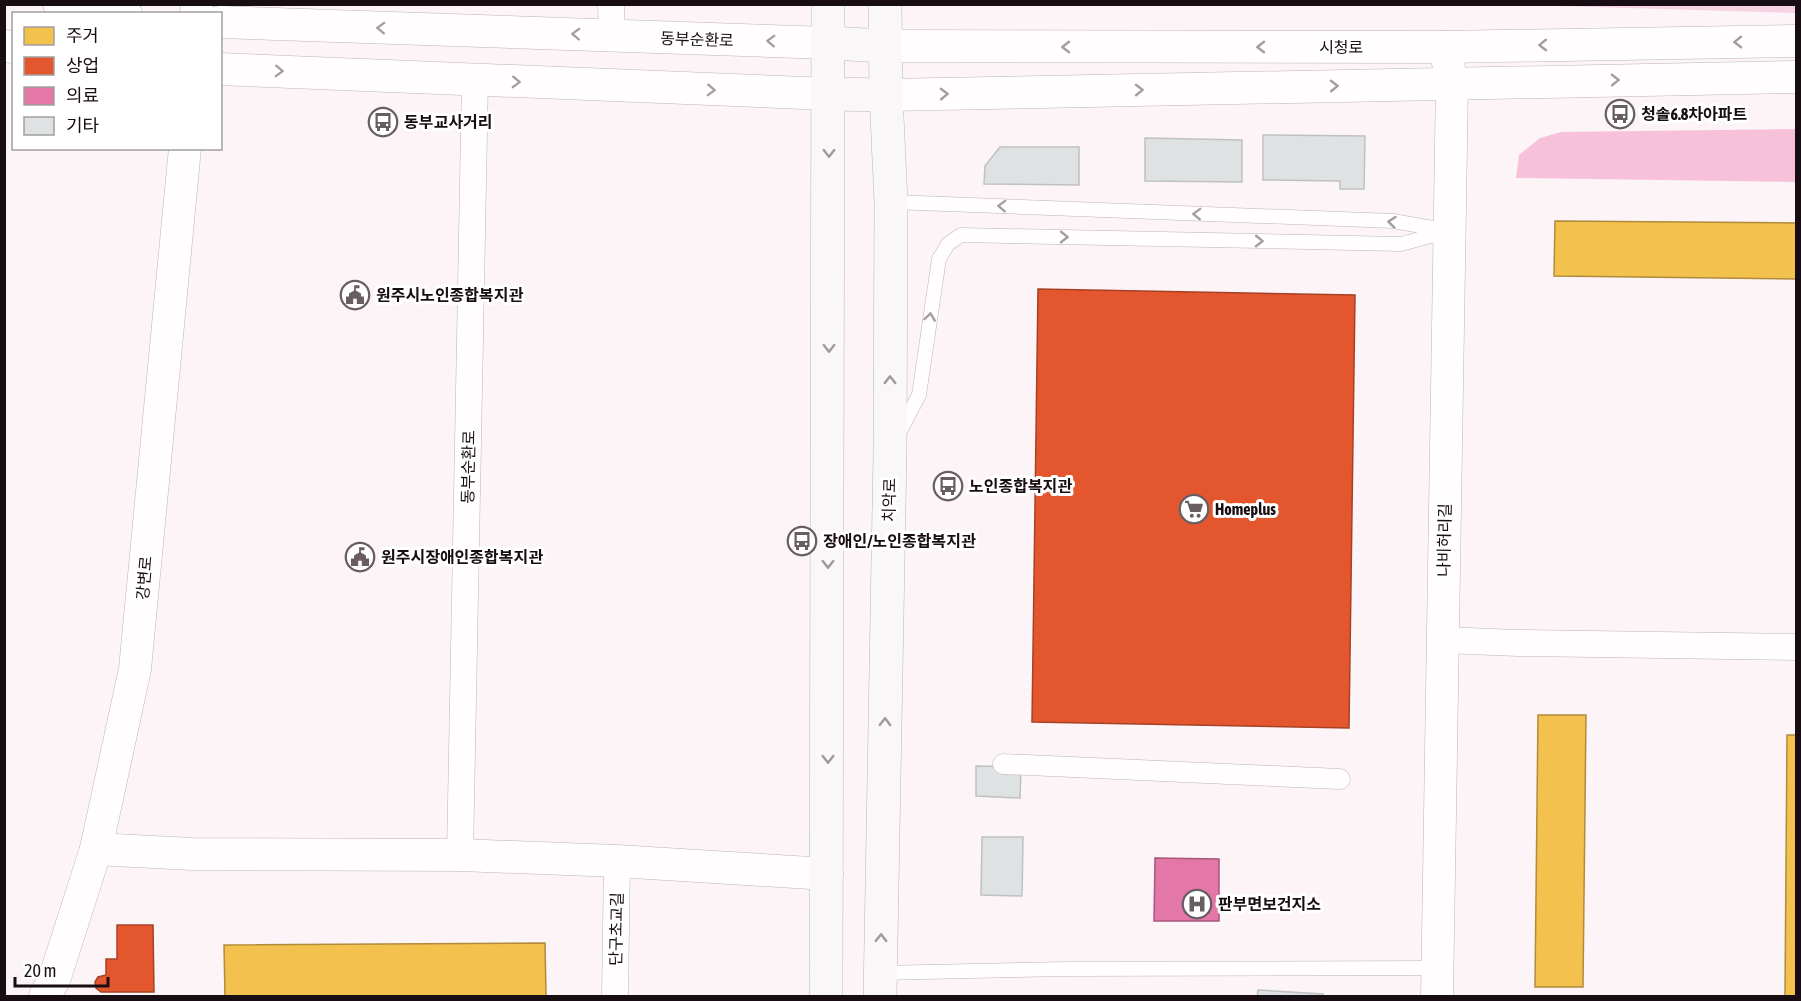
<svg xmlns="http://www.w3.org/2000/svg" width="1801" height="1001" font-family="'Asap Condensed','Noto Sans KR',sans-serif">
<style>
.green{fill:#f7d2e2}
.forest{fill:#f8c1da}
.homes{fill:#f2c14e;stroke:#b18b3c;stroke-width:1.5}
.shops{fill:#e4572e;stroke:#a74126;stroke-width:1.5}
.health{fill:#e377a8;stroke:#a6577b;stroke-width:1.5}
.building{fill:#dee2e2;stroke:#bec1c2;stroke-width:1.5}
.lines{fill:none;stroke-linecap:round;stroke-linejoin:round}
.service-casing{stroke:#bdb4b8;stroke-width:15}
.pedestrian-casing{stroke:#bdb4b8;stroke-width:21}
.minor-casing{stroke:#bdb4b8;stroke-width:27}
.tertiary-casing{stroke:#bdb4b8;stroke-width:33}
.secondary-casing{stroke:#bdb4b8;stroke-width:34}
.service{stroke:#fffdfe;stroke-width:14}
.pedestrian{stroke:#fffdfe;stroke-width:20}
.minor{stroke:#fffdfe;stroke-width:26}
.tertiary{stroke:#fffdfe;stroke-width:32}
.secondary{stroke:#faf7f8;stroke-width:33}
.oneway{stroke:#a39da0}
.oneway2{stroke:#a0999c}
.labels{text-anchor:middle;stroke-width:6;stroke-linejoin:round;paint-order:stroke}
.street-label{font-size:16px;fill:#180d12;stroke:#fff}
.poi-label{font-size:16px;font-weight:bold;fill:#180d12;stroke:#fff;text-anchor:start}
</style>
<rect width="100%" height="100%" fill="#fcf4f7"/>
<path class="green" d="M1796,4V13L1527,5V4Z"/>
<path class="forest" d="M1796,129V182L1516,178L1519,155L1540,138L1561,132Z"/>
<g class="homes">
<path d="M1555,221L1796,223V279L1554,276Z"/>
<path d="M1538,715H1586L1583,987H1535Z"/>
<path d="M1787,735H1796V996H1785Z"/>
<path d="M545,943L546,996H225L224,945Z"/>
</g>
<g class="shops">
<path d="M1038,289L1355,295L1349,728L1032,722Z"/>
<path d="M117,925H153L154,992H101L96,988L95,982L98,977L106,975V959H117Z"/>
</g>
<path class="health" d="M1155,858L1219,859V921H1154Z"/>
<g class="building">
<path d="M1263,135L1365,136L1364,189H1340V181L1263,180Z"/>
<path d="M1145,138L1242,140V182L1145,181Z"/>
<path d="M1000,147H1079V185L984,184L985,166Z"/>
<path d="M976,766L1021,767L1020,798L976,796Z"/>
<path d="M982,837H1023L1022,896L981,895Z"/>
<path d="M1258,990L1323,994V996H1257Z"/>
</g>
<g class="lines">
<g class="service-casing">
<g id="service">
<path d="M892,202L1393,221L1444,230"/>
<path d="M898,435L919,395L939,259L948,244L961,235L1401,244L1449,231"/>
<path d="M880,973L1068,969L1437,968"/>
</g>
</g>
<g class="pedestrian-casing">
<path id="pedestrian" d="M1003,764L1340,779"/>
</g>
<g class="minor-casing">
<g id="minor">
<path d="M611,4L612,36"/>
<path d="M1443,640L1518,643L1796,647"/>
<path d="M460,855L475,80"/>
<path d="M615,996L617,861"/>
</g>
</g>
<g class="tertiary-casing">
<g id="tertiary">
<path d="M59,4L126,14"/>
<path d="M196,14L197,4"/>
<path d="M220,22L829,43"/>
<path d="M4,46L14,47"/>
<path d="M885,46L1445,47L1796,41"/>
<path d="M220,69L829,94"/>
<path d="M886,95L1796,77"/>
<path d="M96,849L192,854L460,855L617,861L827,874"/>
<path d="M45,996L55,977L96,849L135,669L185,148"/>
<path d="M1437,996L1452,84L1445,47"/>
</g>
</g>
<g class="secondary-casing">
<g id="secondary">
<path d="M829,43L885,46"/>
<path d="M829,94L886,95"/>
<path d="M826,996L828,4"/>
<path d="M880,996L890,452L891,202L886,95L885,4"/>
</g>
</g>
<use href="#service" class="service"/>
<use href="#pedestrian" class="pedestrian"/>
<use href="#minor" class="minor"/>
<use href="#tertiary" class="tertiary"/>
<use href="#secondary" class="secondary"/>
</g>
<defs><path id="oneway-chevron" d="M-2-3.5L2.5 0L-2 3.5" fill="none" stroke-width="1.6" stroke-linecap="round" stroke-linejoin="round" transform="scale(1.5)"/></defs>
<g class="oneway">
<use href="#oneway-chevron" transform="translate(381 28) rotate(-178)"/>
<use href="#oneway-chevron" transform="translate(576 34) rotate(-178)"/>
<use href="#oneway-chevron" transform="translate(771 41) rotate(-178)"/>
<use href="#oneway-chevron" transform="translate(1738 42) rotate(179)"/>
<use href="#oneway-chevron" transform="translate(1543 45) rotate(179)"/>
<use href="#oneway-chevron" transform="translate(1066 47) rotate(-180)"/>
<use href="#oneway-chevron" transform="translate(1261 47) rotate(-180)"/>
<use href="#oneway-chevron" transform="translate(279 71) rotate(2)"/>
<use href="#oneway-chevron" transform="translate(1615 80) rotate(-1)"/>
<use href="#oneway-chevron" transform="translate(516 82) rotate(2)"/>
<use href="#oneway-chevron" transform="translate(1334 86) rotate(-1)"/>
<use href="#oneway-chevron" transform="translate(711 90) rotate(2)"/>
<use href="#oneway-chevron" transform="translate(1139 90) rotate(-1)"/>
<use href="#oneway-chevron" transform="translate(944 94) rotate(-1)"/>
<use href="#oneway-chevron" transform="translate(1002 206) rotate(-178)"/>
<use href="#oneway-chevron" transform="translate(1197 214) rotate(-178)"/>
<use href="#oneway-chevron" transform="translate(1392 222) rotate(-174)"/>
<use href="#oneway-chevron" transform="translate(1064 237) rotate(1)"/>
<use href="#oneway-chevron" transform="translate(1259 241) rotate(1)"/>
<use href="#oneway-chevron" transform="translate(930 317) rotate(-82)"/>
</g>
<g class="oneway2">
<use href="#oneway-chevron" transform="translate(829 153) rotate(90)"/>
<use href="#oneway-chevron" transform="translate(829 348) rotate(90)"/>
<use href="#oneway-chevron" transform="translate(890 380) rotate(-90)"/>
<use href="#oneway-chevron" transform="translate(828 564) rotate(90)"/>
<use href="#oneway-chevron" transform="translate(885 722) rotate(-89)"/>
<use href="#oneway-chevron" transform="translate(828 759) rotate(90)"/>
<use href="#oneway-chevron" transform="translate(881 938) rotate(-89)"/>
</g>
<defs>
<g id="bus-ring" transform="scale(1.5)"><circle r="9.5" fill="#fff" stroke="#685e62" stroke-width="1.5"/><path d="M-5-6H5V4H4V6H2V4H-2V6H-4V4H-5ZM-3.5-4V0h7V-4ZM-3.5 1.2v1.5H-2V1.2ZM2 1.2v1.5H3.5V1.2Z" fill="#685e62"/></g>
<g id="civic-ring" transform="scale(1.5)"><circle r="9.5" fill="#fff" stroke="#685e62" stroke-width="1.5"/><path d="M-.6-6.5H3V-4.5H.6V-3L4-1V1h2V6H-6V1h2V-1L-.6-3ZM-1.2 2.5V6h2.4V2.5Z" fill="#685e62"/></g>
<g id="supermarket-ring" transform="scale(1.5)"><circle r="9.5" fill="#fff" stroke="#685e62" stroke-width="1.5"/><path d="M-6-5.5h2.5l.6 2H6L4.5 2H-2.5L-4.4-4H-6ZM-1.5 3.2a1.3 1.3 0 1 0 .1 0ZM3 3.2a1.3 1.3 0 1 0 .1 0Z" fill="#685e62"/></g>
<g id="hospital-ring" transform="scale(1.5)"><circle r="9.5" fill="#fff" stroke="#685e62" stroke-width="1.5"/><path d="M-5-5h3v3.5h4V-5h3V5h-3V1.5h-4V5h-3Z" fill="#685e62"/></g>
</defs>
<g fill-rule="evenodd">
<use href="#bus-ring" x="1620" y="114"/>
<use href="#bus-ring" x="383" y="122"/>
<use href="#civic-ring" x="355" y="295"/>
<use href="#bus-ring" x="948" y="486"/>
<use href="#supermarket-ring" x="1194" y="509"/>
<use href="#bus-ring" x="802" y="541"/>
<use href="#civic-ring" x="360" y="557"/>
<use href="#hospital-ring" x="1197" y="904"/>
</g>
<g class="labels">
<g class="street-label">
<text transform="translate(697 39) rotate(2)" y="6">동부순환로</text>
<text x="1341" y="53">시청로</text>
<text transform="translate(468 467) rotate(-89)" y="6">동부순환로</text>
<text transform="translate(889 500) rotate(-89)" y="6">치악로</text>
<text transform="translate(1444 540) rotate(-89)" y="6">나비허리길</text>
<text transform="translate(144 578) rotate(-85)" y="6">강변로</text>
<text transform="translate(616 929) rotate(-89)" y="6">단구초교길</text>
</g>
<g class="poi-label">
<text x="1641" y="120">청솔6.8차아파트</text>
<text x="404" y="128">동부교사거리</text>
<text x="376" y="301">원주시노인종합복지관</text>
<text x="969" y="492">노인종합복지관</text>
<text x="1215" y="515">Homeplus</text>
<text x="823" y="547">장애인/노인종합복지관</text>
<text x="381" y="563">원주시장애인종합복지관</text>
<text x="1218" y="910">판부면보건지소</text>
</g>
</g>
<rect width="1801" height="1001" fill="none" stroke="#180d12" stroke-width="12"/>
<rect x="12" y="12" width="210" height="138" fill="#ffffff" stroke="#a39ea0" stroke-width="1.5"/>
<rect x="24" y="27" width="30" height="18" fill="#f2c14e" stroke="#a39ea0" stroke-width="1.5"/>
<text x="66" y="42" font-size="18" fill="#180d12">주거</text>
<rect x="24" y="57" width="30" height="18" fill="#e4572e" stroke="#a39ea0" stroke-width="1.5"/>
<text x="66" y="72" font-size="18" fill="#180d12">상업</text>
<rect x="24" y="87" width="30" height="18" fill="#e377a8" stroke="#a39ea0" stroke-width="1.5"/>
<text x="66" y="102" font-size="18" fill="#180d12">의료</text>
<rect x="24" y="117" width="30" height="18" fill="#dee2e2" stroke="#a39ea0" stroke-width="1.5"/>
<text x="66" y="132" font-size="18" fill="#180d12">기타</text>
<path d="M15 977v9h93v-9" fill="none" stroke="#180d12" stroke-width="3"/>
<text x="24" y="977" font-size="18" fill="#180d12" stroke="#ffffff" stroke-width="4.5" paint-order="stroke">20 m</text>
</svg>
